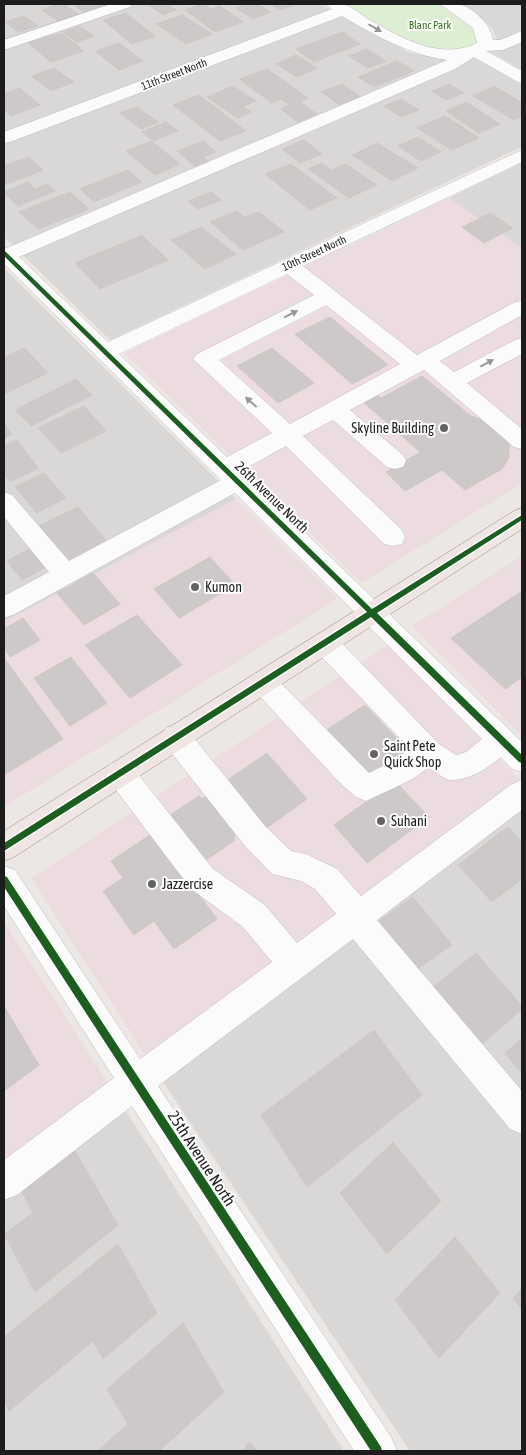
<svg xmlns="http://www.w3.org/2000/svg" width="526" height="1455" font-family="'Asap Condensed',sans-serif">
<style>
.residential{fill:#dad8d7}
.commercial{fill:#ecdce0}
.park{fill:#ddefd2}
.building{fill:#cdc9c8;stroke:#cec8c7}
.lines{fill:none;stroke-linecap:round;stroke-linejoin:round}
.minor-casing{stroke:#bebcbb;stroke-width:1}
.major-casing{stroke:#9f8c84;stroke-width:1}
.minor{fill:#fcfbfb;fill-rule:evenodd}
.major{fill:#efe6e4;fill-rule:evenodd}
.cycleway-casing{stroke:#fff;stroke-width:3}
.cycleway{fill:#1b5e20;fill-rule:evenodd}
.oneway{fill:#979797}
.poi-dot{fill:#646362;stroke:#fff;stroke-width:2}
.labels{text-anchor:middle;stroke-width:4;stroke-linejoin:round;paint-order:stroke}
.far-park-label{font-size:11px;fill:#2f7114;stroke:#fff}
.far-street-label{font-size:11px;fill:#1c1c1c;stroke:#fff}
.poi-label{font-size:14px;fill:#1c1c1c;stroke:#fff;text-anchor:start}
.street-label{font-size:14px;fill:#1c1c1c;stroke:#fff}
.near-street-label{font-size:16px;fill:#1c1c1c;stroke:#fff}
</style>
<rect width="100%" height="100%" fill="#ebe7e5"/>
<g class="residential">
<path d="M4,4H321L331,10L4,132Z"/>
<path d="M459,4H522V70L489,51L495,46L496,38L493,30L485,21Z"/>
<path d="M342,16L408,52L445,60L474,58L522,85V147L110,340L4,237V144Z"/>
<path d="M522,163V249L449,198Z"/>
<path d="M4,268L236,499L4,622Z"/>
<path d="M522,795V1451H410L155,1070Z"/>
<path d="M117,1097L344,1451H4V1183Z"/>
</g>
<g class="commercial">
<path d="M449,198L522,249V483L362,583L124,353Z"/>
<path d="M236,499L337,599L4,807V622Z"/>
<path d="M522,556V736L412,626Z"/>
<path d="M388,645L522,782V795L155,1070L31,878Z"/>
<path d="M4,922L117,1097L4,1183Z"/>
</g>
<path class="park" d="M346,4H436L470,25L477,39C472,48 465,50 454,50C413,50 380,24 346,4Z"/>
<g class="building">
<path d="M59,4H63L80,15L60,22L42,10Z"/>
<path d="M73,4H109L84,12Z"/>
<path d="M147,4H166L176,10L163,15Z"/>
<path d="M203,4L211,9L220,6L243,22L215,32L185,10Z"/>
<path d="M244,4H257L271,12L253,19L236,8Z"/>
<path d="M270,4H296L280,10Z"/>
<path d="M126,13L155,36L132,44L103,20Z"/>
<path d="M182,15L212,34L186,44L156,24Z"/>
<path d="M24,16L38,26L18,32L5,22Z"/>
<path d="M79,26L94,36L77,42L63,32Z"/>
<path d="M342,32L360,44L314,62L296,49Z"/>
<path d="M61,33L84,51L51,62L28,43Z"/>
<path d="M119,43L143,61L119,70L95,51Z"/>
<path d="M367,49L386,61L368,68L349,56Z"/>
<path d="M296,55L317,68L297,77L276,64Z"/>
<path d="M397,61L414,71L374,87L358,77Z"/>
<path d="M54,68L74,82L51,91L31,76Z"/>
<path d="M267,69L308,98L300,102L317,114L298,122L281,109L290,105L281,99L272,103L239,79Z"/>
<path d="M342,84L361,97L340,105L321,92Z"/>
<path d="M449,84L464,93L446,100L432,91Z"/>
<path d="M233,86L256,101L243,107L251,112L238,118L207,97Z"/>
<path d="M494,86L522,103V116L514,120L473,96Z"/>
<path d="M19,88L40,105L11,116L4,110V94Z"/>
<path d="M199,95L246,131L220,141L173,105Z"/>
<path d="M401,99L419,110L401,117L384,106Z"/>
<path d="M466,102L500,124L479,133L446,111Z"/>
<path d="M137,107L158,122L141,129L120,113Z"/>
<path d="M445,116L479,138L452,150L417,128Z"/>
<path d="M166,122L178,131L154,141L142,132Z"/>
<path d="M418,137L441,152L421,161L398,146Z"/>
<path d="M304,140L322,154L300,163L282,149Z"/>
<path d="M151,141L180,164L155,175L126,151Z"/>
<path d="M203,141L216,152L203,157L210,163L197,168L177,151Z"/>
<path d="M377,143L418,168L392,181L352,155Z"/>
<path d="M29,157L43,170L4,185V166Z"/>
<path d="M322,163L332,170L346,164L377,185L349,198L308,169Z"/>
<path d="M291,164L337,198L310,210L265,174Z"/>
<path d="M128,170L142,182L94,202L80,189Z"/>
<path d="M28,182L35,189L47,184L55,191L18,206L4,192Z"/>
<path d="M70,192L89,209L38,229L19,212Z"/>
<path d="M211,192L221,200L198,209L188,201Z"/>
<path d="M237,211L245,217L259,212L284,232L243,250L210,222Z"/>
<path d="M490,213L513,228L484,243L462,227Z"/>
<path d="M201,227L236,254L205,269L171,240Z"/>
<path d="M142,235L168,260L100,289L75,263Z"/>
<path d="M330,317L388,365L352,384L295,334Z"/>
<path d="M24,348L48,373L4,394V358Z"/>
<path d="M272,348L314,383L278,403L237,366Z"/>
<path d="M422,376L471,416L487,421L502,434L509,445V457L502,469L465,490L442,470L405,491L386,472L420,452L361,400L374,393L381,398Z"/>
<path d="M76,379L92,395L31,426L15,410Z"/>
<path d="M84,406L106,431L61,453L38,428Z"/>
<path d="M4,424L12,434L4,438Z"/>
<path d="M17,440L38,468L10,482L4,474V446Z"/>
<path d="M44,473L66,498L37,513L15,487Z"/>
<path d="M78,507L106,540L68,560L39,526Z"/>
<path d="M32,547L48,566L22,580L7,561Z"/>
<path d="M210,557L235,585L179,618L154,589Z"/>
<path d="M93,573L120,604L84,625L57,593Z"/>
<path d="M522,591V677L505,689L451,638Z"/>
<path d="M137,615L182,665L130,698L85,645Z"/>
<path d="M23,618L40,640L10,657L4,648V629Z"/>
<path d="M71,657L107,703L70,726L34,678Z"/>
<path d="M4,658L63,739L4,775Z"/>
<path d="M365,705L410,752L369,781L325,731Z"/>
<path d="M267,753L307,799L265,829L226,781Z"/>
<path d="M395,781L429,817L367,863L334,825Z"/>
<path d="M199,796L202,799L207,796L238,835L233,838L235,840L202,863L167,817Z"/>
<path d="M508,827L522,842V879L492,902L458,865Z"/>
<path d="M153,833L217,919L174,949L154,921L134,935L103,891L123,878L111,861Z"/>
<path d="M413,897L452,945L417,969L379,921Z"/>
<path d="M476,953L522,1006V1009L482,1044L434,986Z"/>
<path d="M4,1006L39,1065L4,1091Z"/>
<path d="M374,1030L422,1095L307,1187L261,1115Z"/>
<path d="M522,1038V1074L505,1053Z"/>
<path d="M393,1142L441,1201L387,1254L340,1193Z"/>
<path d="M72,1146L118,1225L35,1292L4,1234L33,1213L19,1186Z"/>
<path d="M455,1237L500,1293L439,1358L395,1300Z"/>
<path d="M118,1244L157,1313L103,1359L93,1341L9,1411L4,1399V1337Z"/>
<path d="M522,1289V1310L513,1298Z"/>
<path d="M183,1323L224,1392L159,1451H97L128,1424L107,1389Z"/>
<path d="M250,1442L256,1451H242Z"/>
</g>
<g class="lines">
<g class="minor-casing">
<g id="minor">
<path d="M111,4H132L130,7L4,50V40Z"/>
<path d="M326,4C331,4 336,3 341,4C350,5 360,14 368,19C401,38 440,61 477,43L473,28L440,4C445,4 454,2 459,4C474,9 491,24 493,40H500L522,31V42L503,50L486,51L522,71V83L516,81L474,57L455,69L19,257L108,342L522,150V162L303,266L417,355L515,302L522,301V315L440,361L454,372L515,340L522,338V354L467,383L522,429V449L514,447L424,370L350,410L403,455L406,461L403,467L395,469L387,467L333,420L303,436L402,530L405,537L402,544L393,546L384,544L286,446L241,471L522,742V772L512,769L501,757C488,768 472,779 454,780C445,781 436,772 429,767L411,780L366,801L356,797L339,782L254,690L250,682L254,674L263,671L272,674L369,773L391,762L410,749L316,651L312,643L316,635L325,632L334,635L439,744L456,755L466,752L482,739L235,493L13,615L4,618V596L49,572L4,517V492L12,495L69,561L221,480L4,264V247L7,248L447,60C408,54 376,36 342,16L10,142L4,143V132L332,9ZM287,274L314,295L197,354L193,359L272,433L227,457L119,354ZM326,305L400,364L290,424L219,360Z"/>
<path d="M176,725L186,728L265,826L291,851L306,854L337,869L361,896L512,784L522,780V810L377,920L522,1091V1134L510,1129L353,939L158,1086L391,1437L397,1451H354L132,1106L17,1195L4,1200V1160L114,1078L4,906V866L15,870L140,1059L272,962L243,927L191,889L110,782L106,773L110,764L120,760L130,764L213,869L265,905L297,943L336,914L315,889L301,881L272,874L245,846L166,746L162,737L166,728Z"/>
</g>
</g>
<g class="major-casing">
<path id="major" d="M522,508V529L14,857L4,861V831L514,511Z"/>
</g>
<use href="#minor" class="minor"/>
<use href="#major" class="major"/>
<g class="cycleway-casing">
<g id="cycleway">
<path d="M4,251L6,252L372,609L522,515V520L377,613L522,755V763L519,762L371,617L4,851V843L367,612L4,256Z"/>
<path d="M4,876L7,877L381,1447L382,1451H371L4,887Z"/>
</g>
</g>
<use href="#cycleway" class="cycleway"/>
</g>
<defs><path id="oneway-solid" d="M-6-.8H1V-3.2L6.5 0L1 3.2V.8H-6Z" transform="scale(1.25)"/></defs>
<g class="oneway">
<use href="#oneway-solid" transform="translate(375 28) rotate(30)"/>
<use href="#oneway-solid" transform="translate(291 314) rotate(-27)"/>
<use href="#oneway-solid" transform="translate(487 363) rotate(-28)"/>
<use href="#oneway-solid" transform="translate(251 402) rotate(-138)"/>
</g>
<g class="poi-dot">
<circle cx="444" cy="428" r="5"/>
<circle cx="195" cy="587" r="5"/>
<circle cx="374" cy="754" r="5"/>
<circle cx="381" cy="821" r="5"/>
<circle cx="152" cy="884" r="5"/>
</g>
<g class="labels">
<g class="far-park-label">
<text x="430" y="29">Blanc Park</text>
</g>
<g class="far-street-label">
<text transform="translate(174 74) rotate(-21)" y="4">11th Street North</text>
<text transform="translate(314 253) rotate(-25)" y="4">10th Street North</text>
</g>
<g class="poi-label">
<text x="434" y="433" text-anchor="end">Skyline Building</text>
<text x="205" y="592">Kumon</text>
<text x="384" y="751">Saint Pete<tspan x="384" dy="16">Quick Shop</tspan></text>
<text x="391" y="826">Suhani</text>
<text x="162" y="889">Jazzercise</text>
</g>
<g class="street-label">
<text transform="translate(272 497) rotate(44)" y="5">26th Avenue North</text>
</g>
<g class="near-street-label">
<text transform="translate(202 1158) rotate(57)" y="6">25th Avenue North</text>
</g>
</g>
<rect width="526" height="1455" fill="none" stroke="#1c1c1c" stroke-width="10"/>
</svg>
